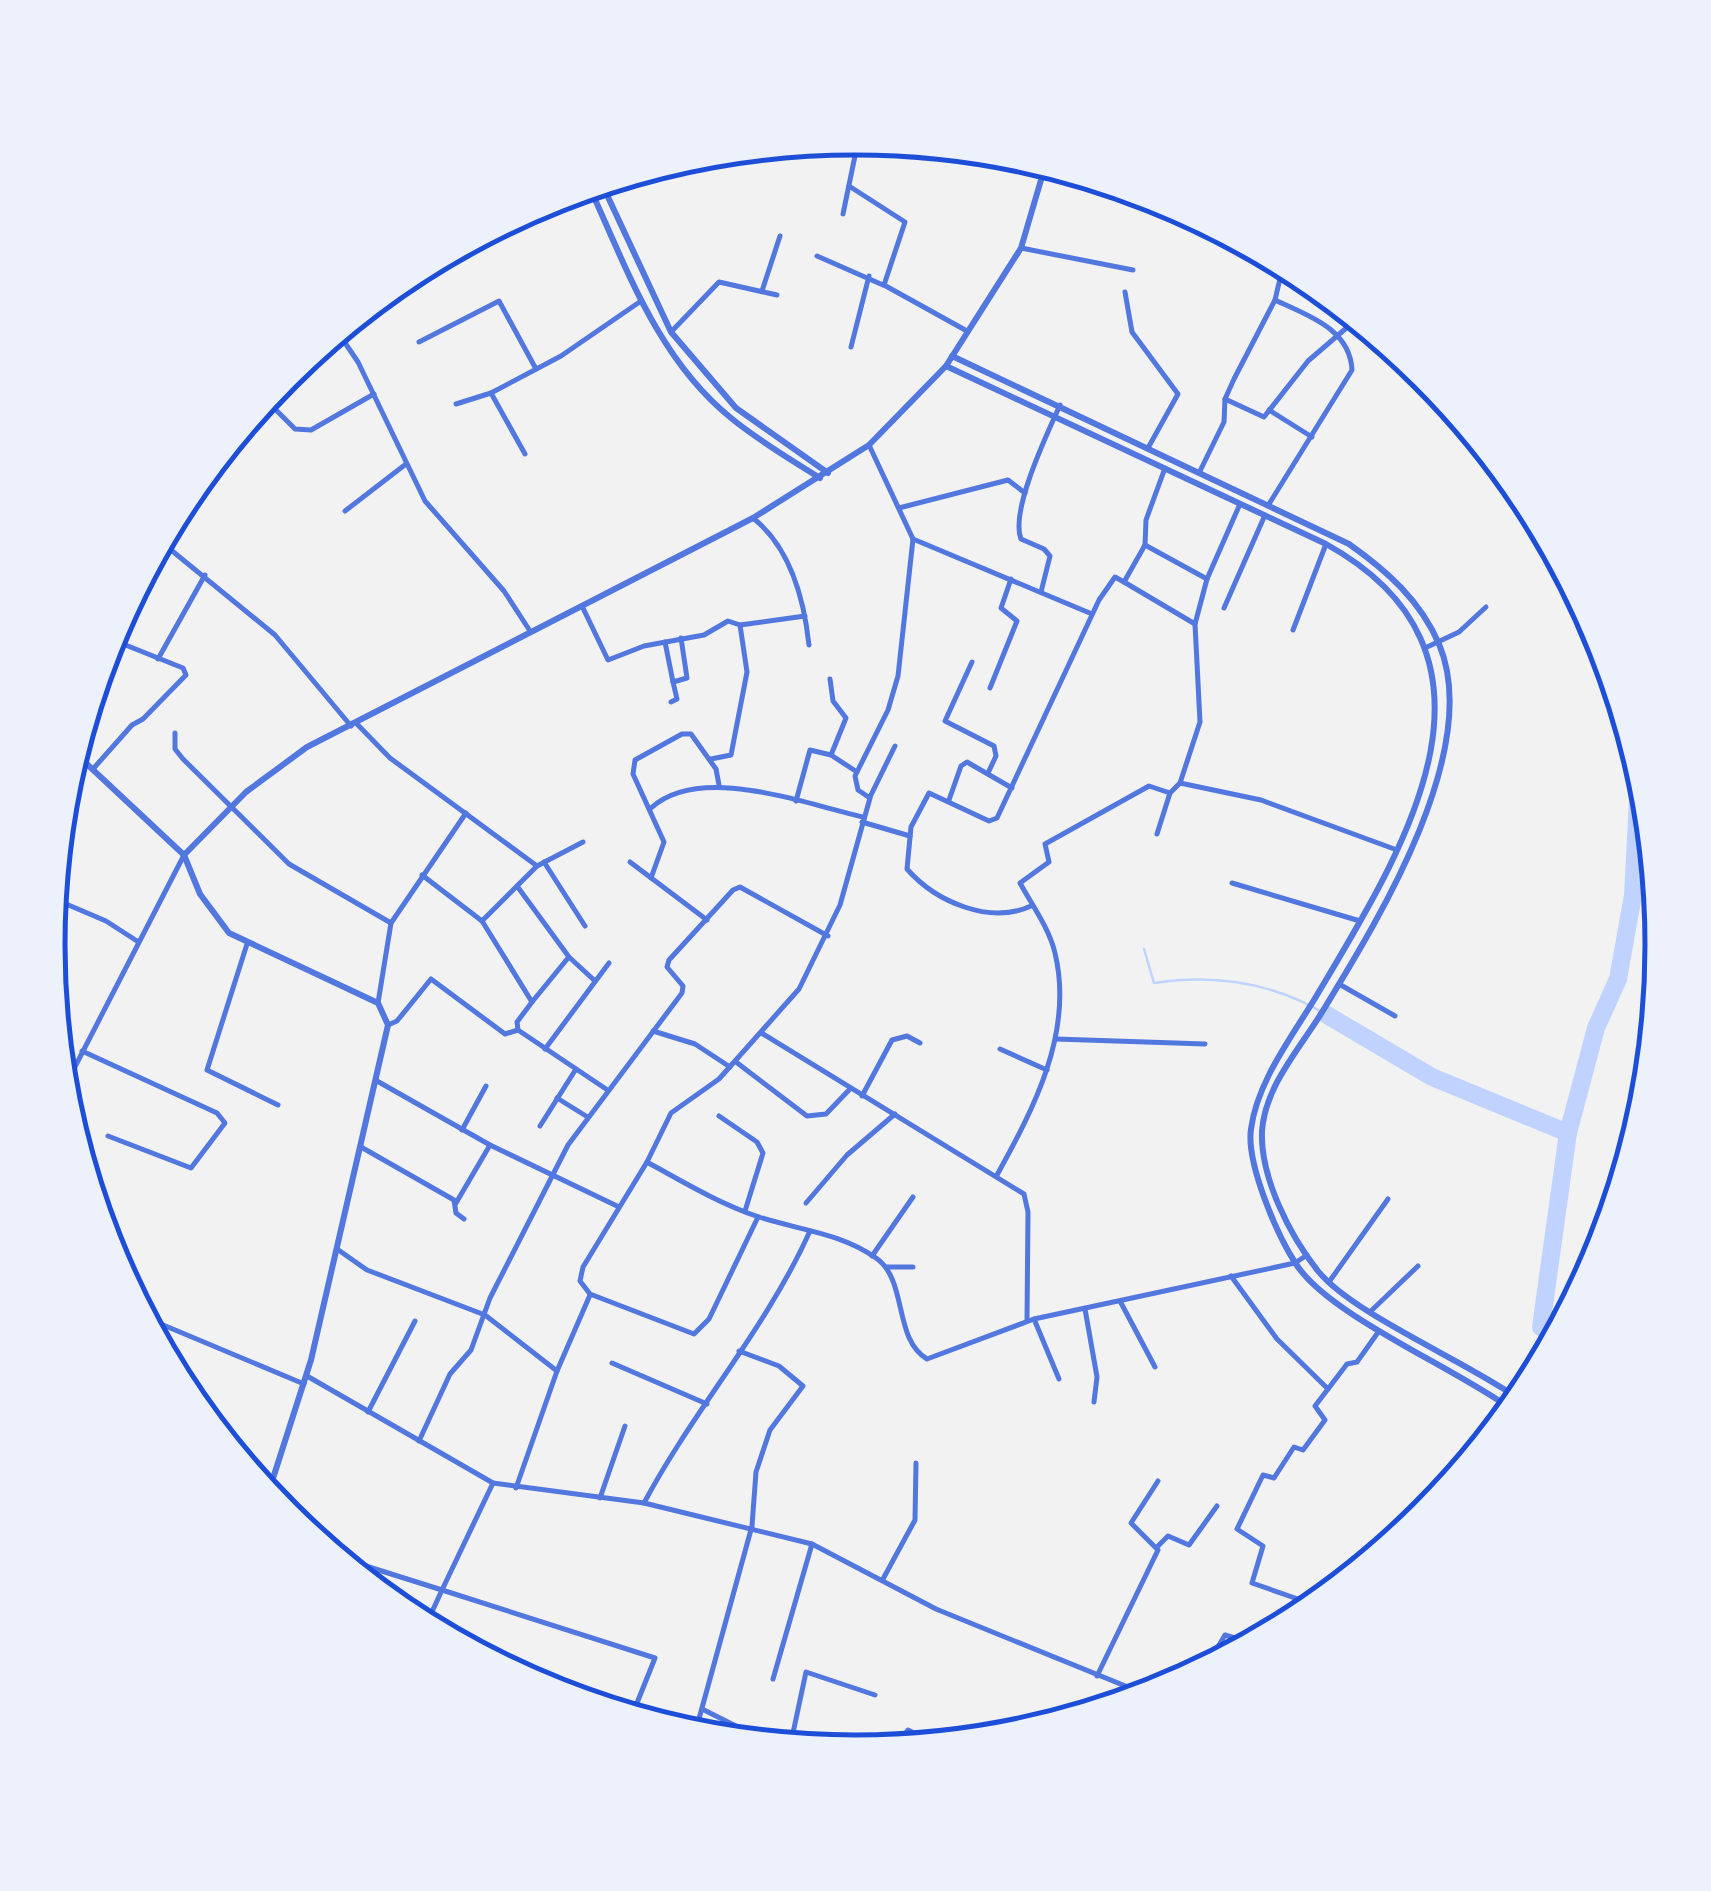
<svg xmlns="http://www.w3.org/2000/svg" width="1711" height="1891" font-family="'PT Serif',serif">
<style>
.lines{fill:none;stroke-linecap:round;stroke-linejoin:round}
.stream{stroke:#bfd3fe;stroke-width:2.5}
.river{stroke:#bfd3fe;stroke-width:18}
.minor{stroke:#5277de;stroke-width:5}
.tertiary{stroke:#5277de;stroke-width:6}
.rim{fill:none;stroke:#1d4ed8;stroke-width:5}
</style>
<rect width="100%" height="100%" fill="#f2f2f2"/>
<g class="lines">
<path class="stream" d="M1144,949L1154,983C1215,974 1273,982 1327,1015"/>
<g class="river">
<path d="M1327,1015L1432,1077L1568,1133"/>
<path d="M1557,1339L1541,1327L1568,1133L1596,1028L1618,979L1633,895L1640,761"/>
</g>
<g class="minor">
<path d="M780,147V145"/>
<path d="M1045,169L1118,187"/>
<path d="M849,186L905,222L884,285L967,331"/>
<path d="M843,214L856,151"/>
<path d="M1021,248L1133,270"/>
<path d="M817,256L883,285"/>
<path d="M434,259L592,192"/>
<path d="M762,291L780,236"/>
<path d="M1125,292L1132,332L1178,394L1148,448"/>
<path d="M337,331L358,362L425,501L504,591L530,631"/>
<path d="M671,332L719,282L777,295"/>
<path d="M419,342L499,301L536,369"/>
<path d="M851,347L869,276"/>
<path d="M264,398L295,429L311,430L374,394"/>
<path d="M1225,399L1264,417L1308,361L1358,318"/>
<path d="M456,404L491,393"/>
<path d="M1269,410L1312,437"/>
<path d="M525,454L491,393L561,356L641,301"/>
<path d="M1200,471L1224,422L1225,399L1234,379L1275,300L1282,270L1261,251"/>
<path d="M1269,504L1352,370C1350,328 1306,315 1275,300"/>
<path d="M899,508L1008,480L1025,493"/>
<path d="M345,511L406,464"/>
<path d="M753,518C791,548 804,599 809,645"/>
<path d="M913,539L1092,614"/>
<path d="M160,541L275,635L351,726"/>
<path d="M1145,545L1146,520L1165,468"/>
<path d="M1124,582L1195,624"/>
<path d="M1041,592L1050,556L1044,549L1021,539C1010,511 1047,434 1060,405"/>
<path d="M582,606L608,660L644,646L704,635L728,621L740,625L747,672L731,755L711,759"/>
<path d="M1224,608L1265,515"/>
<path d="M740,625L805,616"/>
<path d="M1293,630L1326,544"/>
<path d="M665,642L673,682L687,678L681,638"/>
<path d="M1425,648L1459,632L1486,607"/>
<path d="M158,659L205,575"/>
<path d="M972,662L945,721L994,746L996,756L988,773"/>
<path d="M830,679L833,701L846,718L831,755"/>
<path d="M990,688L1017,621L1001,608L1011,579"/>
<path d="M671,702L677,699L673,682"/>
<path d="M356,723L390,758L537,866"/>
<path d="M175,733V749L183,759L289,864L391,923L466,813"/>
<path d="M93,769L132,725L143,719L186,675L183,668L108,638"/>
<path d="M1180,783L1200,722L1195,624L1207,579L1240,504"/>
<path d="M870,797L895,746"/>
<path d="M949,800L961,766L967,762L1012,788"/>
<path d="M796,801L810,750L831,755L857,772"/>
<path d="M651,808C700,763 805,804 863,817"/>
<path d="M862,822L910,836"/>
<path d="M1157,834L1170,793"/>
<path d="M544,862L585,926"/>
<path d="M630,862L707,920"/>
<path d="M422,875L482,921L532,1002L517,1022L518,1030L606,1089"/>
<path d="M651,878L664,842L633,774L635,760L682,734H691L716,769L719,785"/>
<path d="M1232,883L1360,921"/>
<path d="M517,886L569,957L595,981"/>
<path d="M52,898L106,921L137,941"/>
<path d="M1031,906C990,925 936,902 907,869L911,827L929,793L989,821L997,818L1099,600L1115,577L1124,582L1145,545L1207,579"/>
<path d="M482,921L537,866L583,842"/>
<path d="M247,944L207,1070L278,1105"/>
<path d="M1339,984L1395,1016"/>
<path d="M532,1002L568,958"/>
<path d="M378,1003L391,923"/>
<path d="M388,1025L397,1021L431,979L505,1034L518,1030"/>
<path d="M653,1031L695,1044L730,1067"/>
<path d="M763,1034L1024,1194L1028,1212L1027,1321"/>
<path d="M1056,1039L1205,1044"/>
<path d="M545,1049L609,963"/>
<path d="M1000,1049L1047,1070"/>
<path d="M82,1051L217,1113L225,1123L191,1168L108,1136"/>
<path d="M736,1062L807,1116L826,1114L849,1090"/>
<path d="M377,1081L490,1145L617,1206"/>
<path d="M62,1092L184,855"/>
<path d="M862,1096L892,1040L907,1036L920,1043"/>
<path d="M557,1098L586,1116"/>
<path d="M719,1116L757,1142L763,1153L745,1211"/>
<path d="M540,1126L576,1069"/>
<path d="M462,1130L486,1086"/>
<path d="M361,1147L454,1200L456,1213L464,1219"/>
<path d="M647,1162C683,1182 720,1204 759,1217C799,1230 841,1233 876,1258C908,1280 893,1339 927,1359L1034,1319L1295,1263L1307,1255"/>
<path d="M997,1175C1034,1108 1074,1032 1055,953C1049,928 1032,905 1020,883L1049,862L1045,844L1149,786L1170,793L1180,783L1261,800L1397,850"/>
<path d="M456,1203L490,1145"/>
<path d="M806,1203L847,1155L895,1114"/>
<path d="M758,1217L709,1319L694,1334L590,1294L580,1281L583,1267L647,1162L671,1113L719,1079L799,989L840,905L870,798L858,790L855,776L888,710L898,676L913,539L869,445"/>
<path d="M337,1249L367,1270L485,1315L557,1371"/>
<path d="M872,1256L913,1197"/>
<path d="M887,1267H913"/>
<path d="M1231,1276L1277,1339L1328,1389L1315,1406L1325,1420L1303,1450L1294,1447L1274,1478L1263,1475L1237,1529L1263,1546L1252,1583L1318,1606"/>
<path d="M1329,1282L1388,1199"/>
<path d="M1120,1301L1155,1367"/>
<path d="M1085,1309L1097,1377L1094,1402"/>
<path d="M1372,1310L1418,1266"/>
<path d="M1034,1319L1059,1379"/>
<path d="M148,1327L156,1322L304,1384"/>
<path d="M612,1363L707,1404"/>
<path d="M307,1376L493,1483L644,1503L812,1544L936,1609L1150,1696"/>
<path d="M1328,1389L1347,1364L1357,1362L1379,1331"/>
<path d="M368,1412L415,1321"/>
<path d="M419,1441L450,1374L471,1350L490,1298L568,1145L682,993L683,986L667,967L669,960L733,890L740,887L828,936"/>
<path d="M493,1483L442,1590L655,1658L631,1718"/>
<path d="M516,1488L557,1371L590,1295"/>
<path d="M600,1498L625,1426"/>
<path d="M644,1503C694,1409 766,1329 810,1231"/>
<path d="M1158,1546L1168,1536L1189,1545L1217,1506"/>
<path d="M331,1555L442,1590L425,1627"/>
<path d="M883,1579L915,1520L916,1463"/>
<path d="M1209,1662L1225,1635L1255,1644"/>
<path d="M1097,1676L1158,1550L1131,1523L1158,1481"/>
<path d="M773,1679L812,1544"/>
<path d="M702,1709L774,1745"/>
<path d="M694,1737L752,1526L756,1472L770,1430L803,1386L779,1366L739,1351"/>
<path d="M790,1747L806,1672L875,1695"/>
<path d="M894,1750L908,1730L937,1745"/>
</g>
<g class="tertiary">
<path d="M601,182L671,332L736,408L828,473"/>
<path d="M589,186C627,269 658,359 731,418C759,441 790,459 820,478"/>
<path d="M952,356L1349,544C1387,571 1420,600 1439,644C1483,748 1380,917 1327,1004C1304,1044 1265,1084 1262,1131C1260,1177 1290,1236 1318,1271C1352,1314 1470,1363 1522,1401"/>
<path d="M946,366L1326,544C1530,657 1400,855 1314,1000C1290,1039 1257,1083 1251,1129C1246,1163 1277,1235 1296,1264C1329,1316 1458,1369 1514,1411"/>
<path d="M74,752L184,855L200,894L229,933L378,1003L388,1025L311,1360L267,1497"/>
<path d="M184,855L246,792L307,747L753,518L869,445L946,366L1021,248L1046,163"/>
</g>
</g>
<path d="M0 0H1711V1891H0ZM65 945a790 790 0 1 1 1580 0a790 790 0 1 1-1580 0Z" fill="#edf1fc" fill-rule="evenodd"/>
<path class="rim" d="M65 945a790 790 0 1 1 1580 0a790 790 0 1 1-1580 0Z"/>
</svg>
